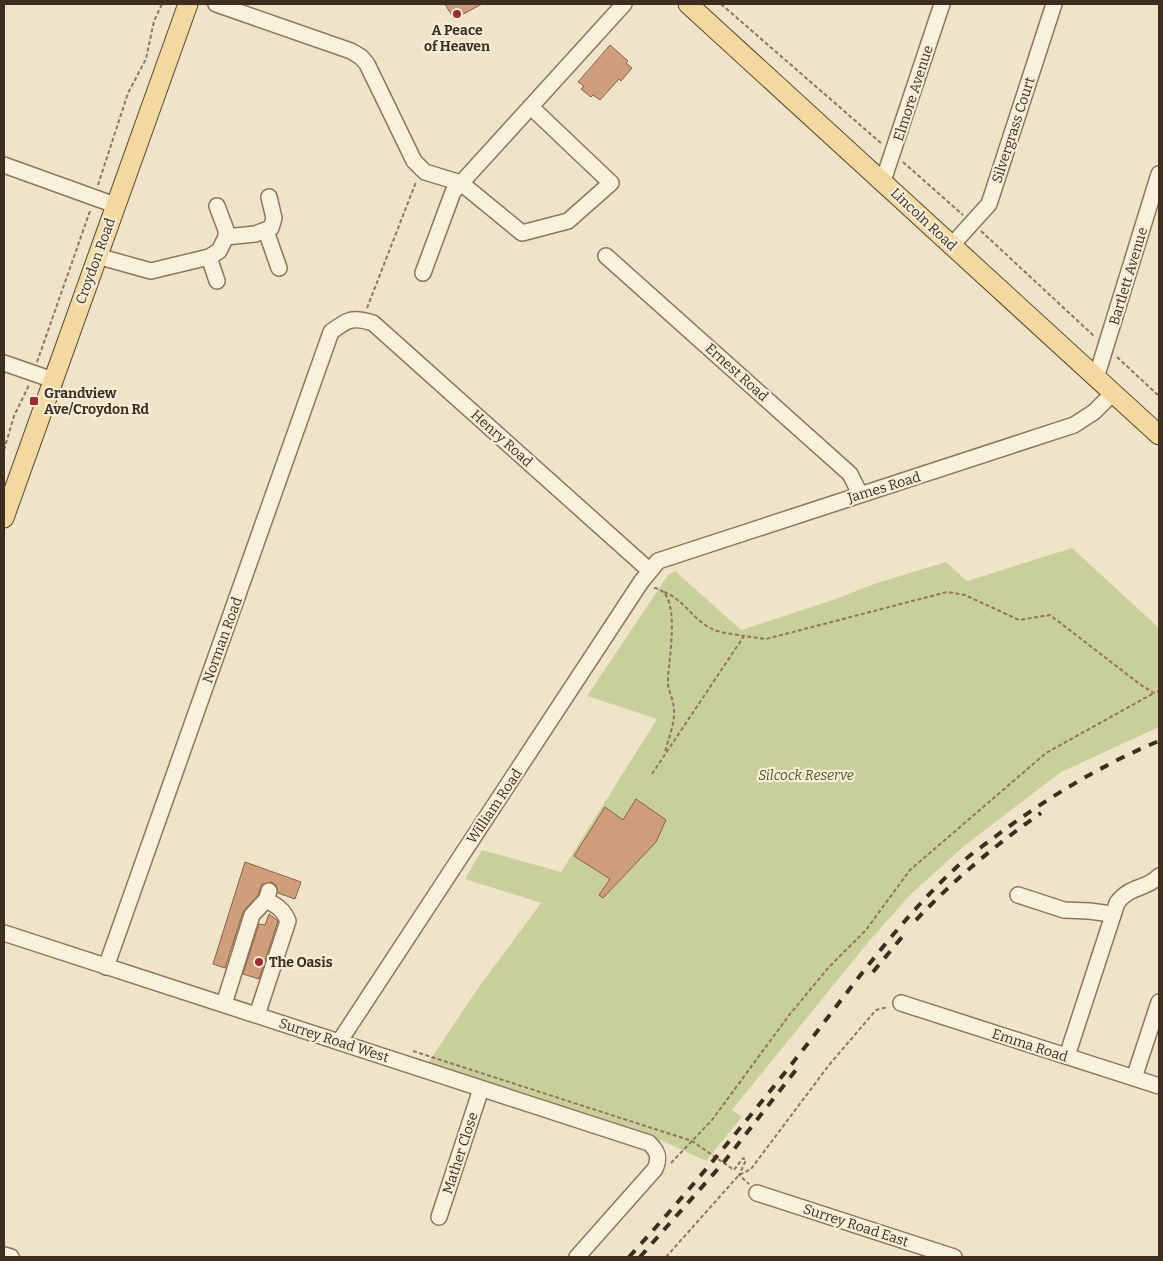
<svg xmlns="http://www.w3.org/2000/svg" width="1163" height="1261" font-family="Bitter,serif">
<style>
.green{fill:#c9cf9b}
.building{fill:#cf9f7d;stroke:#8d5f41}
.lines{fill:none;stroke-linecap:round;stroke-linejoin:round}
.minor-casing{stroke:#8d765c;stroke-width:18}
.major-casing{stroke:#5b4430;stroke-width:21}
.path{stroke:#8d765c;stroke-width:2;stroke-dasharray:4 2.5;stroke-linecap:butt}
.minor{stroke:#faf1dc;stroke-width:15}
.major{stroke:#f3d9a0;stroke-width:19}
.rail{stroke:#3d2e20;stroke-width:4;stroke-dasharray:9 9;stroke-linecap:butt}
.poi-dot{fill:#9e2a2b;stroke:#f7eed8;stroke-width:2}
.labels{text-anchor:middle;stroke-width:4.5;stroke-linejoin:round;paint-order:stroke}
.poi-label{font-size:14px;font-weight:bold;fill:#3d2e20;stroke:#f7eed8;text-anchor:start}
.street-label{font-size:14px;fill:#3d2e20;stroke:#f7eed8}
.park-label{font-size:14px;font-style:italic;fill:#4d5a26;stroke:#f7eed8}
</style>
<rect width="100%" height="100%" fill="#f0e4c8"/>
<path class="green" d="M1072,548L1159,628V727L1061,772L964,846L910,895L870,940L732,1110L742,1117L706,1161L663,1141L428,1063L476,991L541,903L465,879L482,850L561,872L657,719L587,696L668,575L675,571L741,630L830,601L877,583L946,562L967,581Z"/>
<g class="building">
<path d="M445,4H482L454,19Z"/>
<path d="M610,45L628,61L626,63L632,68L621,81L619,79L600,100L593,95L591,97L581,89L584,86L578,82Z"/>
<path d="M636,799L666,820L656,842L603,898L599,895L610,879L574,856L605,807L623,820Z"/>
<path d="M245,862L301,882L295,899L278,893L276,885L272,882L262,884L258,895L243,912L225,968L213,964Z"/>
<path d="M269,914L278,921L259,979L243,974L259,924L265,925Z"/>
</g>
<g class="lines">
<g class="minor-casing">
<g id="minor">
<path d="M216,4L351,51L361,57L367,64L414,161L425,172L461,183L522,233L568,221L611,183L531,107"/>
<path d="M4,165L115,205"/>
<path d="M883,181L942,4"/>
<path d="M266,231L279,268"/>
<path d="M226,237L255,234L271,228L274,218L269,197"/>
<path d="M952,245L989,204L1054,4"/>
<path d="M97,256L151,271L209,257L219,251L226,237V230L217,206"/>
<path d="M606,256L850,474L860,494"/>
<path d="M209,257L217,281"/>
<path d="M423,273L453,192L624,4"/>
<path d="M4,363L53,380"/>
<path d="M1096,378L1159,174"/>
<path d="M1018,895L1064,910L1089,911L1112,914"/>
<path d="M4,933L649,1143C658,1151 660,1158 655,1169L577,1257"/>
<path d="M106,967L331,332C347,320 352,316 373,323L650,571"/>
<path d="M901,1003L1159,1086"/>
<path d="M224,1004L252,915L266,900L269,891"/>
<path d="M257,1015L288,921C284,910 276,905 266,900"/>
<path d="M339,1042L641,582L658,561L1074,425L1094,412L1113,393"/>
<path d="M1067,1056L1117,903C1130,885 1146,890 1159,876"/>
<path d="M1134,1078L1159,1002"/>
<path d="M757,1193L954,1257"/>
<path d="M439,1217L481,1089"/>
<path d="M4,1255L11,1257"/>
</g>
</g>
<g class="major-casing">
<g id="major">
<path d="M688,4L1159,435"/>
<path d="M4,518L188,4"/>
</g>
</g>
<g class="path">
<path d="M721,4L882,144"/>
<path d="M903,162L963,215"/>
<path d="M98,185L128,93L146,59L154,21L162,4"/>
<path d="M981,231L1095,337"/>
<path d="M367,308L416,182"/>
<path d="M1117,357L1159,396"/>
<path d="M37,362L90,211"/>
<path d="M4,450L14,416L29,385"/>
<path d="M654,588C684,590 667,665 668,684C669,693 674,701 674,710C675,723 668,740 665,752"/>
<path d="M664,592C683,599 692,618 710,628C719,633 734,634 744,636"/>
<path d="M652,774L744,636L766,639L947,592L965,595L1019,620L1050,615L1141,685L1154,693L1159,691"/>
<path d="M413,1051L692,1141L734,1170L743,1158L746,1160L739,1175L749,1184"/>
<path d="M671,1163L712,1120L790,1014L829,967L866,930L910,870L1046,753L1154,693"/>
<path d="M666,1257L739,1175L751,1169L829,1065L876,1010L888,1007"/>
</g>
<use href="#minor" class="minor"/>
<use href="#major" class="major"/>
<g class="rail">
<path d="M916,920C955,879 995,845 1041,813"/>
<path d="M873,972L902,937"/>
<path d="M629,1257C692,1188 751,1116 809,1042C856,981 903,916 960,864C971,854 984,845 996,836C1047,798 1101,765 1159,741"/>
<path d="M640,1257L724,1162L799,1066"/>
</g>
</g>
<g class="poi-dot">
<circle cx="457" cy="14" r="5"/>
<rect x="29" y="396" width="10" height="10" rx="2.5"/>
<circle cx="259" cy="962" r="5"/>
</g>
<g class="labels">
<g class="poi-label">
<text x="457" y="35" text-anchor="middle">A Peace<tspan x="457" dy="16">of Heaven</tspan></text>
<text x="44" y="398">Grandview<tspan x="44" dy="16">Ave/Croydon Rd</tspan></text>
<text x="269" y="967">The Oasis</text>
</g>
<g class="street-label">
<text transform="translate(913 93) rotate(-72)" y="5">Elmore Avenue</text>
<text transform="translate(1013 130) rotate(-72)" y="5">Silvergrass Court</text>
<text transform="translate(924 219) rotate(43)" y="5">Lincoln Road</text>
<text transform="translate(95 261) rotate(-70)" y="5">Croydon Road</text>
<text transform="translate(1128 276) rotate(-73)" y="5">Bartlett Avenue</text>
<text transform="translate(737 372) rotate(42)" y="5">Ernest Road</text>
<text transform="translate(502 438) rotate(42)" y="5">Henry Road</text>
<text transform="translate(884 487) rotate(-17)" y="5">James Road</text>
<text transform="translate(222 640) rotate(-70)" y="5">Norman Road</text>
<text transform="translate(494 806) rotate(-56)" y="5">William Road</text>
<text transform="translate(334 1040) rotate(18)" y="5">Surrey Road West</text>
<text transform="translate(1030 1045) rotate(18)" y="5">Emma Road</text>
<text transform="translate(460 1153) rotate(-72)" y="5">Mather Close</text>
<text transform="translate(856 1225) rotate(18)" y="5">Surrey Road East</text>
</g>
<g class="park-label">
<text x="806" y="780">Silcock Reserve</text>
</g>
</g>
<rect width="1163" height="1261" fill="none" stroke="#3d2e20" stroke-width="10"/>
</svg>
